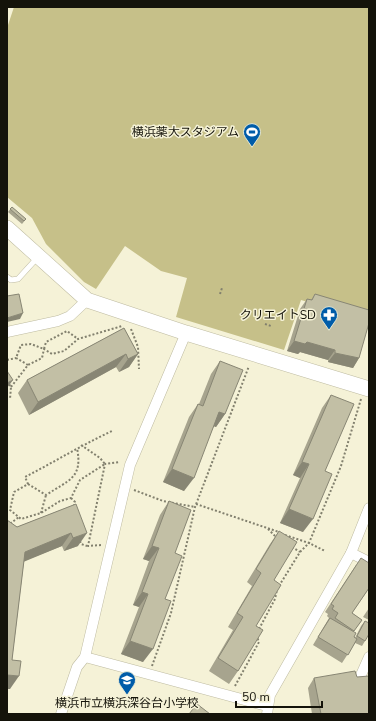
<svg xmlns="http://www.w3.org/2000/svg" width="376" height="721" font-family="'Nunito Sans','Noto Sans JP',sans-serif">
<style>
.green{fill:#c6c089}
.lines{fill:none;stroke-linecap:round;stroke-linejoin:round}
.lane-casing{stroke:#bebba1;stroke-width:6}
.street-casing{stroke:#bebba1;stroke-width:11}
.secondary-casing{stroke:#bebba1;stroke-width:16}
.path{stroke:#82806e;stroke-width:2;stroke-dasharray:2 2;stroke-linecap:butt}
.lane{stroke:#fff;stroke-width:5}
.street{stroke:#fff;stroke-width:10}
.secondary{stroke:#fff;stroke-width:15}
.wall{fill:#a7a48e}
.shaded-wall{fill:#888674}
.building{fill:#c2bfa5;stroke:#888674}
.labels{text-anchor:middle;stroke-width:3;stroke-linejoin:round;paint-order:stroke}
.poi-label{font-size:12px;fill:#14130a;stroke:#f5f2d7;text-anchor:end}
</style>
<rect width="100%" height="100%" fill="#f5f2d7"/>
<path class="green" d="M14,7H369V320L301,300L284,350L176,317L187,278L161,271L125,246L96,289L84,282L46,244L32,218L7,197V28Z"/>
<g class="lines">
<g class="lane-casing">
<path id="lane" d="M7,277L11,280L18,279L38,257"/>
</g>
<g class="street-casing">
<g id="street">
<path d="M7,332L58,321L70,316L87,300"/>
<path d="M186,333L130,465L85,657L267,706"/>
<path d="M351,553L369,562"/>
<path d="M361,675L369,657"/>
<path d="M61,714L77,667L85,657"/>
<path d="M267,714L270,695L351,553L369,508"/>
</g>
</g>
<g class="secondary-casing">
<path id="secondary" d="M7,228L87,300L186,333L369,389"/>
</g>
<g class="path">
<path d="M220,294L222,288"/>
<path d="M265,324L271,326"/>
<path d="M131,329L138,347L139,369"/>
<path d="M7,360L16,358"/>
<path d="M28,365L16,358L21,345L31,344L44,349L46,342L67,331L78,339"/>
<path d="M7,381L11,387L10,399"/>
<path d="M11,387L28,365L42,358L44,349L52,354L64,351L78,339L122,326"/>
<path d="M81,445L100,458L105,464L80,480L71,498L60,501L41,513L21,519L10,510L14,492L28,484L25,477C54,462 82,445 112,431"/>
<path d="M28,484L46,495C69,480 83,478 77,448"/>
<path d="M134,490L163,501L195,507"/>
<path d="M71,498L75,502L74,506"/>
<path d="M196,504L279,532"/>
<path d="M41,513L46,495"/>
<path d="M7,526L19,517"/>
<path d="M268,529L276,537"/>
<path d="M285,535L309,543L325,551"/>
<path d="M80,541L81,544L87,546"/>
<path d="M101,545L88,546L105,464L120,462"/>
<path d="M292,547L300,552"/>
<path d="M279,586L300,552L309,543L341,466L361,399"/>
<path d="M259,629L275,599L277,590"/>
<path d="M152,666L171,613L195,507L249,366"/>
<path d="M235,686L259,642L257,637"/>
</g>
<use href="#lane" class="lane"/>
<use href="#street" class="street"/>
<use href="#secondary" class="secondary"/>
</g>
<g class="wall">
<path d="M12,207L26,219L22,224L8,212Z"/>
<path d="M315,294L359,358L353,368L328,362V360L300,352L298,354L287,351L300,309L307,299L311,300Z"/>
<path d="M124,328L138,354L129,367L119,372L116,367L29,415L18,393L27,380Z"/>
<path d="M220,361L225,414L216,427L214,426L184,491L163,482L189,417L198,404H199L211,374Z"/>
<path d="M331,395L325,471L303,532L280,523L300,478L293,475L322,408Z"/>
<path d="M169,501L175,553L165,599L143,662L121,654L139,607L133,605L149,561L143,559L160,515Z"/>
<path d="M76,504L78,546L64,551L62,546L24,561L12,660L10,689H7V520L17,527Z"/>
<path d="M279,531L274,580L238,671L229,684L209,671L233,630L228,627L252,586L247,582L270,544Z"/>
<path d="M369,563V591L368,590L352,613L362,620L353,632L354,637L355,638L361,626L365,621V641L362,646L355,643L342,663L313,645L329,618L327,616L328,614L325,612L356,565Z"/>
<path d="M369,608V620L363,617Z"/>
<path d="M314,678L369,714H312L308,688Z"/>
</g>
<g class="shaded-wall">
<path d="M23,313L20,319L7,322V318Z"/>
<path d="M294,341L307,342L335,350L328,360L300,352L298,354L287,351Z"/>
<path d="M335,353L359,358L353,368L328,362Z"/>
<path d="M126,354L116,367L29,415L38,402Z"/>
<path d="M138,354L129,367L119,372L128,359Z"/>
<path d="M13,380L7,388V383Z"/>
<path d="M219,412L225,414L216,427L210,425Z"/>
<path d="M302,462L309,464L300,478L293,475Z"/>
<path d="M172,469L194,478L184,491L163,482Z"/>
<path d="M289,509L313,519L303,532L280,523Z"/>
<path d="M71,533L62,546L16,565L25,552Z"/>
<path d="M87,533L78,546L64,551L73,538Z"/>
<path d="M152,546L159,548L149,561L143,559Z"/>
<path d="M142,592L148,594L139,607L133,605Z"/>
<path d="M130,641L153,649L143,662L121,654Z"/>
<path d="M7,675L19,676L10,689H7Z"/>
</g>
<g class="building">
<path d="M12,207L26,219L24,221L10,209Z"/>
<path d="M19,294L23,313L7,318V296Z"/>
<path d="M315,294L369,310V323L359,358L335,353V350L307,342L305,344L294,341L307,299L312,300Z"/>
<path d="M124,328L138,354L128,359L126,354L38,402L27,380Z"/>
<path d="M220,361L243,370L225,414L219,412L194,478L172,469L198,404L203,406Z"/>
<path d="M7,371L13,380L7,383Z"/>
<path d="M331,395L354,404L325,471L332,474L313,519L289,509L309,464L302,462Z"/>
<path d="M169,501L191,510L175,553L182,556L165,599L171,601L153,649L130,641L148,594L142,592L159,548L152,546Z"/>
<path d="M76,504L87,533L73,538L71,533L25,552L12,660L21,661L19,676L7,675V520L17,527Z"/>
<path d="M279,531L297,542L274,580L281,585L256,626L263,630L238,671L218,658L243,617L237,613L261,573L256,569Z"/>
<path d="M361,558L369,563V588L352,613L362,620L354,631L335,618L338,613L332,609L334,606L331,604Z"/>
<path d="M330,618L356,633L354,637L357,639L348,655L318,637Z"/>
<path d="M365,621L369,623V634L365,641L357,636Z"/>
<path d="M355,671L357,677L369,676V714H321L314,678Z"/>
<path d="M197,704L210,714H189Z"/>
</g>
<defs>
<g id="stadium-pin" transform="scale(0.9)"><path d="M0 17L-7.5 6A9.5 9.5 0 1 1 7.5 6Z" fill="#005ca9" stroke="#f5f2d7"/><path d="M0-5a6.5 5 0 1 0 0 10a6.5 5 0 1 0 0-10ZM-3.5-1.8h7v3.6h-7Z" fill="#fff"/></g>
<g id="pharmacy-pin" transform="scale(0.9)"><path d="M0 17L-7.5 6A9.5 9.5 0 1 1 7.5 6Z" fill="#005ca9" stroke="#f5f2d7"/><path d="M-2-6h4v4h4v4h-4v4h-4v-4h-4v-4h4Z" fill="#fff"/></g>
<g id="school-pin" transform="scale(0.9)"><path d="M0 17L-7.5 6A9.5 9.5 0 1 1 7.5 6Z" fill="#005ca9" stroke="#f5f2d7"/><path d="M0-5L7-2L0 1L-7-2ZM-4 1L0 2.5L4 1V4Q0 6-4 4Z" fill="#fff"/></g>
</defs>
<g fill-rule="evenodd">
<use href="#stadium-pin" x="252" y="132"/>
<use href="#pharmacy-pin" x="329" y="315"/>
<use href="#school-pin" x="127" y="680"/>
</g>
<g class="labels">
<g class="poi-label">
<text x="239" y="136">横浜薬大スタジアム</text>
<text x="316" y="319">クリエイトSD</text>
<text x="127" y="707" text-anchor="middle">横浜市立横浜深谷台小学校</text>
</g>
</g>
<rect width="376" height="721" fill="none" stroke="#14130a" stroke-width="16"/>
<path d="M236 701v6h86v-6" fill="none" stroke="#14130a" stroke-width="2"/>
<text x="242" y="701" font-size="12" fill="#14130a" stroke="#f5f2d7" stroke-width="3" paint-order="stroke">50 m</text>
</svg>
